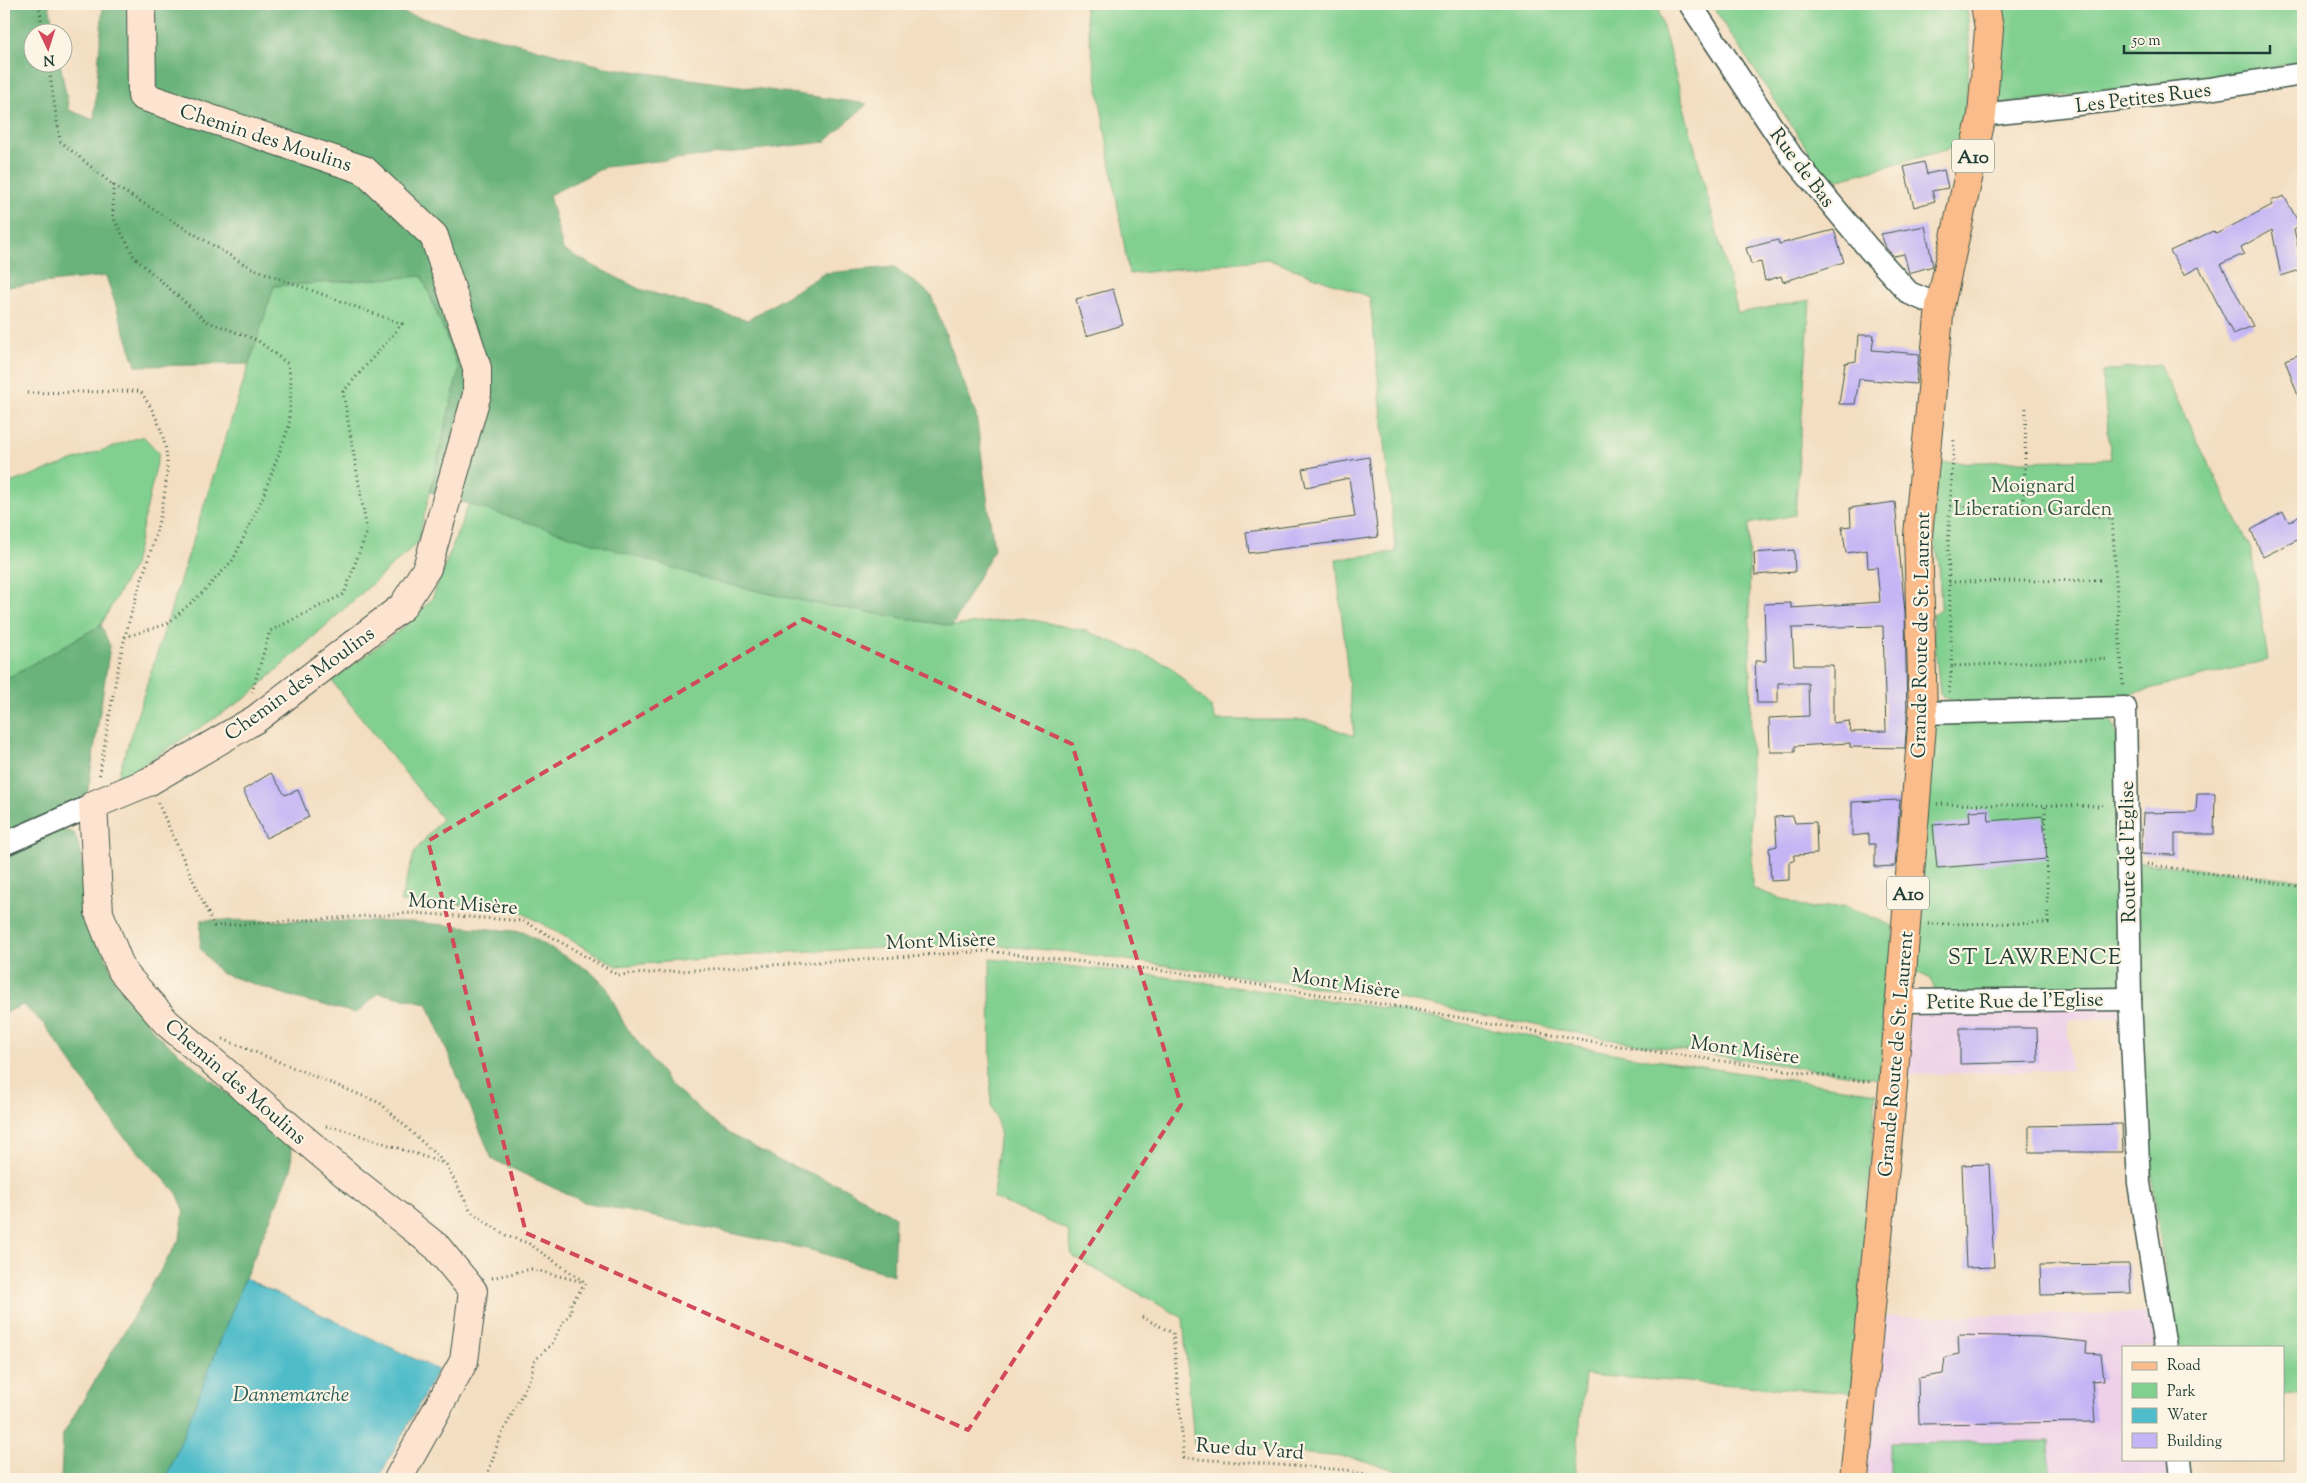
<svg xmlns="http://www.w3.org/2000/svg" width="2307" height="1483" font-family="'Sorts Mill Goudy',serif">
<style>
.built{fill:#eed0e8}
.green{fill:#82d090;stroke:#508662}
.forest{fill:#69b27a;stroke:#447857}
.water{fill:#4fbcc9;stroke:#377c7e}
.building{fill:#c5b5f5;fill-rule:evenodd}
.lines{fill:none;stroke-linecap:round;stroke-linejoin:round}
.street-casing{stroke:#3f5549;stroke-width:25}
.secondary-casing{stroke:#3f5549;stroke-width:30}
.primary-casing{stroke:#3f5549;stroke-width:30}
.path{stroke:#3f5549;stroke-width:3;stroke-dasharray:1 4;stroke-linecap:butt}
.street{stroke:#fff;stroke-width:22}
.secondary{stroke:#fde4d0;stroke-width:28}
.primary{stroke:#f9bc8a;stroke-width:28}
.marked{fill:none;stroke:#d1495b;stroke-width:4;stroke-dasharray:10 6;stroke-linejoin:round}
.labels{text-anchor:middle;stroke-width:4.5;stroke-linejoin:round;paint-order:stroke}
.shield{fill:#fcf5e5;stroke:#617469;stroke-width:1}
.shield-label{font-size:19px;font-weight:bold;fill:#1f3d34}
.street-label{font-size:20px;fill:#1f3d34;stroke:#fcf5e5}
.park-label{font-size:20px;fill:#335a46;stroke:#fcf5e5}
.water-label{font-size:21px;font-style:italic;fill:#2b5d59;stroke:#fcf5e5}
.quarter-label{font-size:22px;letter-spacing:1px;fill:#1f3d34;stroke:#fcf5e5}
</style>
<rect width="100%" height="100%" fill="#fcf5e5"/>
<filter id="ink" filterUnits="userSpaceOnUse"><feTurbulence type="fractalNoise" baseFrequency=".02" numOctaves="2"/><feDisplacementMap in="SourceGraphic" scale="10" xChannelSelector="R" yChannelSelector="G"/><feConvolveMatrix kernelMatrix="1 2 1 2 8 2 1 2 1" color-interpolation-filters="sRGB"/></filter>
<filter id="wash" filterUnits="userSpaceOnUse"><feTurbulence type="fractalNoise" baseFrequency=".0096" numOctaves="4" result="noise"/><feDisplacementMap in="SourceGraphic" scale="20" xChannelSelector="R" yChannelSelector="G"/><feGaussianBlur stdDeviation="1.12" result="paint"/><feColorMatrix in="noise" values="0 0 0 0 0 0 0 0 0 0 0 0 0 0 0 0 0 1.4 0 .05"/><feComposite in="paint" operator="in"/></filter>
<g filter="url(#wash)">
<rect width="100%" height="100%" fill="#f3dec1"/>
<g class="built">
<path d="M2123,1005L2125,1017L2068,1020L2071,1070L1904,1075L1908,1020L1919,1008Z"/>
<path d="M2153,1313L2158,1347H2123V1459H2173L2174,1479H1865L1882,1317Z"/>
</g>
<g class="green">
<path d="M1084,4H1657L1738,313L1810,300L1795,515L1749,524L1752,888L1808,908L1845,906L1893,926V960L1879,1079L1624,1042L1399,999L1071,952L981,944L788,952L617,966L523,913L479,905L400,902L415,851L442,819L332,681L406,625L432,599L469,503L718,582L812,603L952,626L1023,618L1086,631L1169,665L1211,707L1216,720H1309L1354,736L1336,559L1396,552L1370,297L1267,259L1129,274Z"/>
<path d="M1711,4H1967C1972,53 1967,98 1960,146L1829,182Z"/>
<path d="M1995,4H2303V60L2234,78L2001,103Z"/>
<path d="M423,276L459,369L418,542L247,697L116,782L274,286Z"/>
<path d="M2159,364L2251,549L2268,660L2125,695L1956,703L1940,694L1932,615L1941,608L1939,563L1933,533L1937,463L2111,459L2102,372Z"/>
<path d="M143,436L159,453L134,565L101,625L4,680V485Z"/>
<path d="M2096,715L2112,722L2119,741L2121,990L1937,995L1931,979L1915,971L1931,723Z"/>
<path d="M2135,862L2303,880V1393L2283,1395V1347H2175L2149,1157L2135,893Z"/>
<path d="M990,959L1129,972L1390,1009L1628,1056L1876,1093L1852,1393L1585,1375L1574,1479H1425L1355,1458L1194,1444L1183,1318L1072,1256L1068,1230L993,1198L1000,1130L991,1104Z"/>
<path d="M2049,1441L2050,1479H1890V1443Z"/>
</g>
<g class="forest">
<path d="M4,4H49L54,32H32V62L60,63L69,110L94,120L103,4H370L605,67L867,104L825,142L605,167L549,195L563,250L639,289L748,320L825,273L895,267L931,295L976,415L994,549L952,626L812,603L718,582L430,492L459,369L422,276L274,286L249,364L136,366L106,276L4,287Z"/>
<path d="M101,625L110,646L87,796L4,835V680Z"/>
<path d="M61,829L74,833L79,846L92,920L114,978L156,1034L292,1148L291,1170L245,1278L166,1479H61L63,1434L180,1238L184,1209L177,1193L119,1131L44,1024L23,1005L4,1013V854Z"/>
<path d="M201,920L412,922L523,932L590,971L607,988L624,1024L670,1084L726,1132L780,1161L842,1186L895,1217L893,1275L811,1250L584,1202L492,1159L427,1003L379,993L356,1013L299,999L220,973L200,948Z"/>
</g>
<path class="water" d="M245,1278L438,1370L378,1479H166Z"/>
<g id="blocks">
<g class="building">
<path d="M1924,162L1927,174L1944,170L1948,188L1932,191L1935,201L1914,207L1904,167Z"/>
<path d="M2284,196L2300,225L2294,229L2303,269L2281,276L2272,230L2241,247L2244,254L2221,264L2253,326L2233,334L2199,267L2184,275L2170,251L2213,231L2216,234L2272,205L2271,201Z"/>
<path d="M1925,226L1933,266L1909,273L1904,254L1894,256L1886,248L1881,234Z"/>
<path d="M1834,230L1844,262L1783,282L1781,276L1765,281L1761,262L1751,264L1746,248L1778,240L1779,244Z"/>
<path d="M1113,289L1123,325L1086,336L1076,299Z"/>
<path d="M1858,335H1874L1872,350L1919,354L1916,384L1859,379L1855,404H1839L1845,363L1856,361Z"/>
<path d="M2303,353V404H2301L2285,360Z"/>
<path d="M1369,457L1378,537L1249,553L1246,532L1355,517L1349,478L1306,487L1302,469Z"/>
<path d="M1895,502L1905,613L1907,718L1905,748L1850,747V743L1795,746V752H1770L1769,718L1809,716L1808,683H1778V703H1757L1755,661H1766L1764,604L1791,603V608L1880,602L1877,567L1868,568L1867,550L1846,553L1842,527L1851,526L1850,508ZM1883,626L1886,731L1851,732L1849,721L1833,723V665H1794L1792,628Z"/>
<path d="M2283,512L2289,522L2303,513V537L2263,557L2251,530Z"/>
<path d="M1794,550L1795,572L1755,575L1754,553Z"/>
<path d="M271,773L285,795L298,790L309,817L266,838L243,790Z"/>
<path d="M2197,793H2215L2214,834H2175V855L2141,854L2143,813L2196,812Z"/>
<path d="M1900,800L1895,866L1875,867V844H1869V834L1852,836V802Z"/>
<path d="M1988,810L1989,821L2043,816L2047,859L1937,868L1933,825L1970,822L1969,811Z"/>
<path d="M1793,816L1795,823L1816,822L1817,854L1794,855V861L1789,862V880L1771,881L1769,848L1777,846L1775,817Z"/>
<path d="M1960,1028H2037L2038,1062L1960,1064Z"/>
<path d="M2122,1124L2123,1152H2029V1126Z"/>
<path d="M1989,1164L1994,1267L1966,1268L1962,1165Z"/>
<path d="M2129,1264L2131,1293L2041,1295L2040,1265Z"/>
<path d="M1958,1335L2039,1337L2087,1342L2086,1353L2101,1354L2104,1380L2092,1381L2095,1422L1919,1424L1918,1378L1943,1374L1945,1357L1959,1354Z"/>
</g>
</g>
</g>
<g filter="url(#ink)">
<use href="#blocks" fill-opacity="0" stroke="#3f5549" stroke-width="1"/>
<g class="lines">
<g class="street-casing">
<g id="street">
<path d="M1690,4L1792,157L1869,249L1909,293L1940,306"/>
<path d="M1982,115L2209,89L2303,74"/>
<path d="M1923,713L2125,708L2130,999L2139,1183L2165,1347"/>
<path d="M4,844L93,805"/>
<path d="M1900,1001L2130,999"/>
<path d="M2180,1459L2182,1479"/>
</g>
</g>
<g class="secondary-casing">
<path id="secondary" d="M141,4L142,96L364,170L434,236L477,368V394L427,568L402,607L256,719L148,782L93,805L99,913L122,971L167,1023L350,1178L437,1247L473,1291L464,1361L398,1479"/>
</g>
<g class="primary-casing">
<path id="primary" d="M1854,1479L1893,1086L1923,713L1918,535L1940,306L1982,115L1989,29L1985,4"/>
</g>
<g class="path">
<path d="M39,4L43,32"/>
<path d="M48,62L60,141L113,185L249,267L402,324L343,392L367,531L344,594L270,631L252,692"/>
<path d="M113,185V217L135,258L206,321L257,340L288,364L291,383L289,426L262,499L233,560L202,593L167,624L125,637"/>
<path d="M27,393L140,391C156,412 168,441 167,468C165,524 138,582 125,637C114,683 107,731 99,778"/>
<path d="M2026,408L2024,508L2112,518L2123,687"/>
<path d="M1950,506L2024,508"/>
<path d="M1949,582L2104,580"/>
<path d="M1952,666L1948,549L1954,437"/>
<path d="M1949,693L1952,666L2109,659"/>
<path d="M158,803L214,926L414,913L524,921L618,975L988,951L1182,973L1406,1008L1630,1048L1870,1082"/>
<path d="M1937,804L2106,806"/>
<path d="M2147,864L2303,887"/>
<path d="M1928,924L2048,923L2045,806"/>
<path d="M223,1039L380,1103L446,1164L471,1212L507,1236L528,1243L586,1283L571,1303V1313L564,1320L552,1344L533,1362L532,1374L499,1440L486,1479"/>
<path d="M326,1126L338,1128L443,1163"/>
<path d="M492,1278L531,1269L583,1282"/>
<path d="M1142,1317L1173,1333L1184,1458L1347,1470L1381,1479"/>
</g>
<use href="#street" class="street"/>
<use href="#secondary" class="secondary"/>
<use href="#primary" class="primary"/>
</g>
</g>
<path class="marked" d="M803,619L1072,744L1181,1105L968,1430L526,1233L428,841Z"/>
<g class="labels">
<g class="shield">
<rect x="1952" y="139.5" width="42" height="33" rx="4"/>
<rect x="1887" y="876.5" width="42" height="33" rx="4"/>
</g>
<g class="shield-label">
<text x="1973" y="163">A10</text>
<text x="1908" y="900">A10</text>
</g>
<g class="street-label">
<text transform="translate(2143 97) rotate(-7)" y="7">Les Petites Rues</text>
<text transform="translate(266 137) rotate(18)" y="7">Chemin des Moulins</text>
<text transform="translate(1803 167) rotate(53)" y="7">Rue de Bas</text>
<text transform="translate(1920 635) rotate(-89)" y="7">Grande Route de St. Laurent</text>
<text transform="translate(299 683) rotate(-36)" y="7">Chemin des Moulins</text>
<text transform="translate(2127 852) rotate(-91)" y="7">Route de l'Eglise</text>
<text transform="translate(463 903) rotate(4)" y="7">Mont Misère</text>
<text transform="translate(941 940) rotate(-2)" y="7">Mont Misère</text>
<text transform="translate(1346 983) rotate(9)" y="7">Mont Misère</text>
<text transform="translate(2015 1000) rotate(-1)" y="7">Petite Rue de l'Eglise</text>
<text transform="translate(1745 1049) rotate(8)" y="7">Mont Misère</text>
<text transform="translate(1895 1054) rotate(-85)" y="7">Grande Route de St. Laurent</text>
<text transform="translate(236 1081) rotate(41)" y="7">Chemin des Moulins</text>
<text transform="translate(1250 1448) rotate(4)" y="7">Rue du Vard</text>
</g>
<g class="park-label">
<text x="2033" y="492">Moignard<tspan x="2033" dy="23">Liberation Garden</tspan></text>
</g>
<g class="water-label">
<text x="291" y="1401">Dannemarche</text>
</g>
<g class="quarter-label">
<text x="2035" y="964">ST LAWRENCE</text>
</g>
</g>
<rect width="2307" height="1483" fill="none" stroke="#fcf5e5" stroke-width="20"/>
<rect x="2122" y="1346" width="162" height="115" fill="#fcf5e5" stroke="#a4ab9e"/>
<rect x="2132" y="1362" width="25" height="8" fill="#f9bc8a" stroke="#a4ab9e"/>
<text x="2167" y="1370" font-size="15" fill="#1f3d34">Road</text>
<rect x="2132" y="1383" width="25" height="15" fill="#82d090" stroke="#a4ab9e"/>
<text x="2167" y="1396" font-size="15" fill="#1f3d34">Park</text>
<rect x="2132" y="1408" width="25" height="15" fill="#4fbcc9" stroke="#a4ab9e"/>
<text x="2167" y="1420" font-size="15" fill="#1f3d34">Water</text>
<rect x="2132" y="1433" width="25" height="15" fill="#c5b5f5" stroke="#a4ab9e"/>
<text x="2167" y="1446" font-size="15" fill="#1f3d34">Building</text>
<g transform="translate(48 48) rotate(176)"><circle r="24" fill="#fcf5e5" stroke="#a4ab9e"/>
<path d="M0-4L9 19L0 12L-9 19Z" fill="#d1495b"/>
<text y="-8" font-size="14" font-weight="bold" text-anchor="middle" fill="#1f3d34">N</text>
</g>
<path d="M2124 45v8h146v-8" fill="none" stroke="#1f3d34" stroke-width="2.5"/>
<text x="2132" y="45" font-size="15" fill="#1f3d34" stroke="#fcf5e5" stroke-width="4" paint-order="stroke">50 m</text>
</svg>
